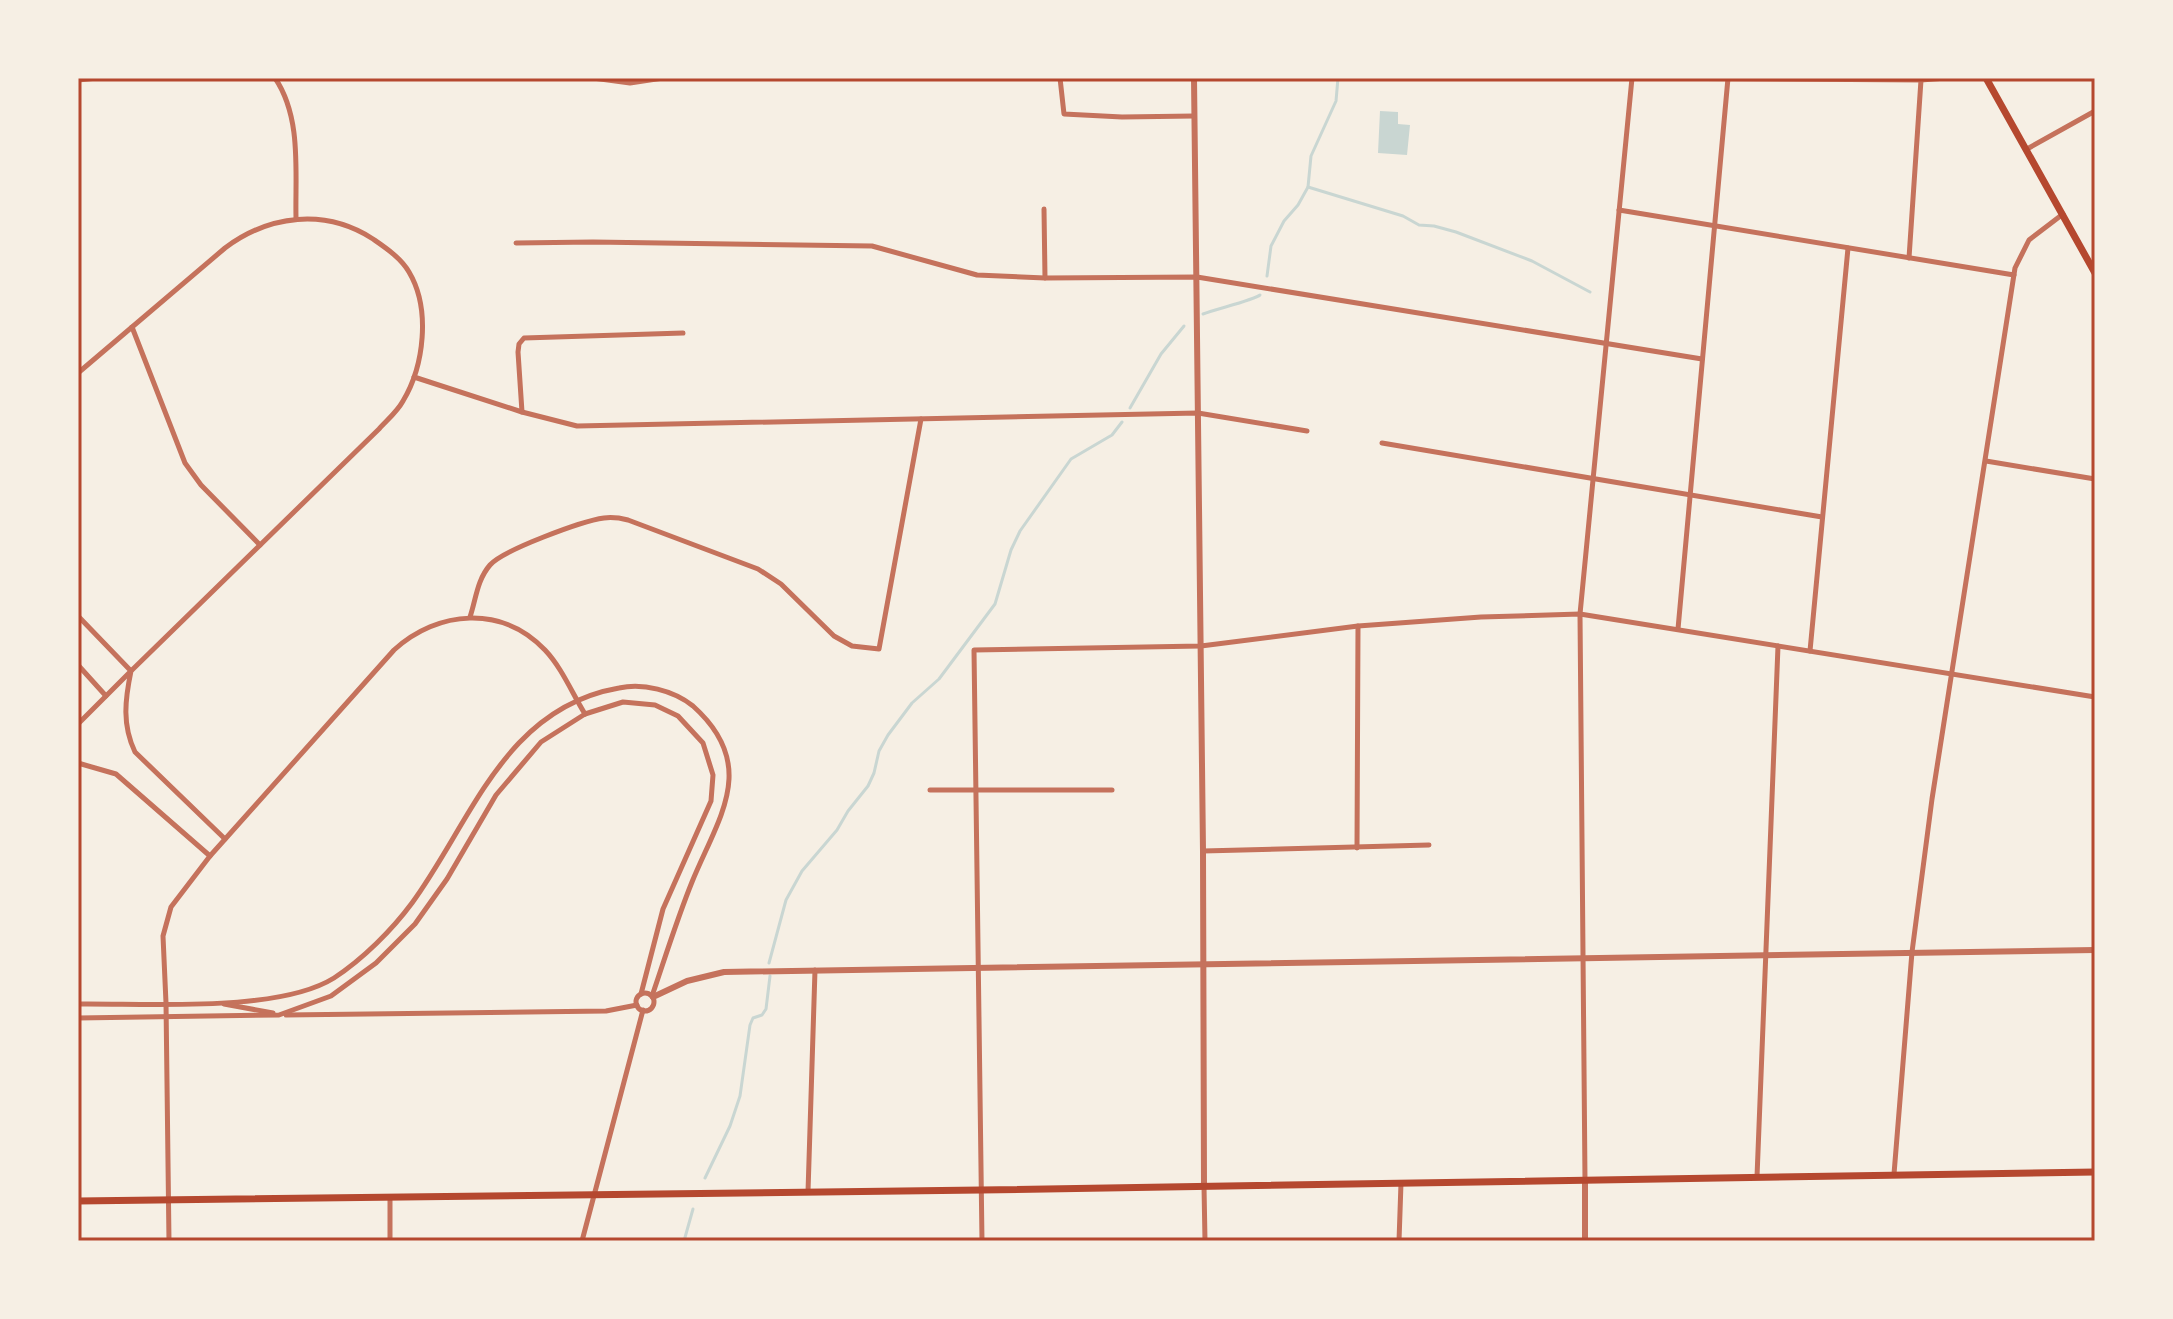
<svg xmlns="http://www.w3.org/2000/svg" width="2173" height="1319" font-family="'Golos Text',sans-serif">
<style>
.water{fill:#c9d6d2}
.lines{fill:none;stroke-linecap:round;stroke-linejoin:round}
.stream{stroke:#c9d6d2;stroke-width:3}
.minor{stroke:#c5725c;stroke-width:5}
.tertiary{stroke:#c5725c;stroke-width:6}
.primary{stroke:#b5482f;stroke-width:7}
.neatline{fill:none;stroke:#b5482f;stroke-width:3}
</style>
<rect width="100%" height="100%" fill="#f6efe4"/>
<path class="water" d="M1380,111L1398,112V124L1410,125L1407,155L1378,153Z"/>
<g class="lines">
<g class="stream">
<path d="M1308,187L1403,216L1419,225L1434,226L1456,232L1532,261L1590,292"/>
<path d="M1267,276L1271,246L1284,221L1298,205L1308,187L1311,156L1336,101L1338,78"/>
<path d="M1203,314C1216,309 1254,300 1260,295"/>
<path d="M1130,408L1161,354L1184,326"/>
<path d="M769,963L786,900L802,871L837,830L848,811L868,786L874,773L879,751L888,735L912,703L939,679L995,604L1011,550L1020,531L1071,459L1112,435L1122,422"/>
<path d="M705,1178L730,1126L740,1096L750,1025L753,1018L762,1015L766,1009L770,976"/>
<path d="M684,1241L693,1209"/>
</g>
<g class="minor">
<path d="M275,78C302,118 295,172 296,218"/>
<path d="M593,78L630,83L663,78"/>
<path d="M1060,78L1064,114L1122,117L1194,116"/>
<path d="M1631,78L1921,80L1946,78"/>
<path d="M78,80L97,78"/>
<path d="M2027,149L2095,111"/>
<path d="M1044,209L1045,278"/>
<path d="M1619,210L2014,275"/>
<path d="M516,243L593,242L872,246L977,275L1045,278L1197,277L1702,359"/>
<path d="M1909,258L1921,80"/>
<path d="M132,327L185,463L201,485L260,545"/>
<path d="M78,373L225,248C269,215 325,208 373,239C386,248 401,258 409,272C431,309 424,366 403,401C397,412 387,420 379,429L131,671C125,700 122,725 135,752L225,839"/>
<path d="M414,377L522,412L577,426L1198,413L1307,431"/>
<path d="M522,412L518,352L519,344L524,338L683,333"/>
<path d="M1382,443L1822,517"/>
<path d="M1986,461L2095,479"/>
<path d="M78,616L131,671L78,724"/>
<path d="M470,617C476,599 477,580 490,565C503,550 582,521 604,518C612,517 620,518 628,520L758,569L781,584L834,636L852,646L879,649L921,419"/>
<path d="M1678,629L1728,78"/>
<path d="M1810,651L1848,248"/>
<path d="M78,665L106,696"/>
<path d="M78,763L116,774L210,856"/>
<path d="M930,790H1112"/>
<path d="M1357,848L1358,626"/>
<path d="M1203,851L1429,845"/>
<circle cx="645" cy="1002" r="9"/>
<path d="M78,1004C146,1003 278,1013 334,978C363,959 392,930 412,903C472,821 504,708 619,688C643,683 673,690 693,706C760,766 718,818 692,882C677,919 665,958 652,996"/>
<path d="M224,1004L273,1013"/>
<path d="M286,1015L606,1011L637,1005"/>
<path d="M78,1018L279,1015L331,996L376,963L415,924L447,879L496,795L541,742L585,714L623,702L655,705L678,716L703,743L713,775L711,801L663,909L641,994"/>
<path d="M1894,1174L1912,952L1932,799L2015,268L2029,240L2063,214"/>
<path d="M1757,1177L1778,646"/>
<path d="M1585,1180L1580,614L1632,78"/>
<path d="M1204,1186L1205,1241"/>
<path d="M808,1192L815,970"/>
<path d="M169,1241L166,1003L163,936L171,907L210,856L394,650C438,610 502,605 545,650C562,668 572,693 585,714"/>
<path d="M390,1241V1198"/>
<path d="M582,1241L643,1010"/>
<path d="M982,1241L974,650L1201,646L1358,626L1481,617L1580,614L2095,697"/>
<path d="M1399,1241L1401,1183"/>
</g>
<g class="tertiary">
<path d="M1194,78L1203,851L1204,1186"/>
<path d="M653,997L687,981L724,972L2095,950"/>
<path d="M1585,1241V1180"/>
</g>
<g class="primary">
<path d="M1986,78L2095,273"/>
<path d="M78,1201L981,1190L2095,1172"/>
</g>
</g>
<rect width="2173" height="1319" fill="none" stroke="#f6efe4" stroke-width="160"/>
<rect x="80" y="80" width="2013" height="1159" class="neatline"/>
</svg>
